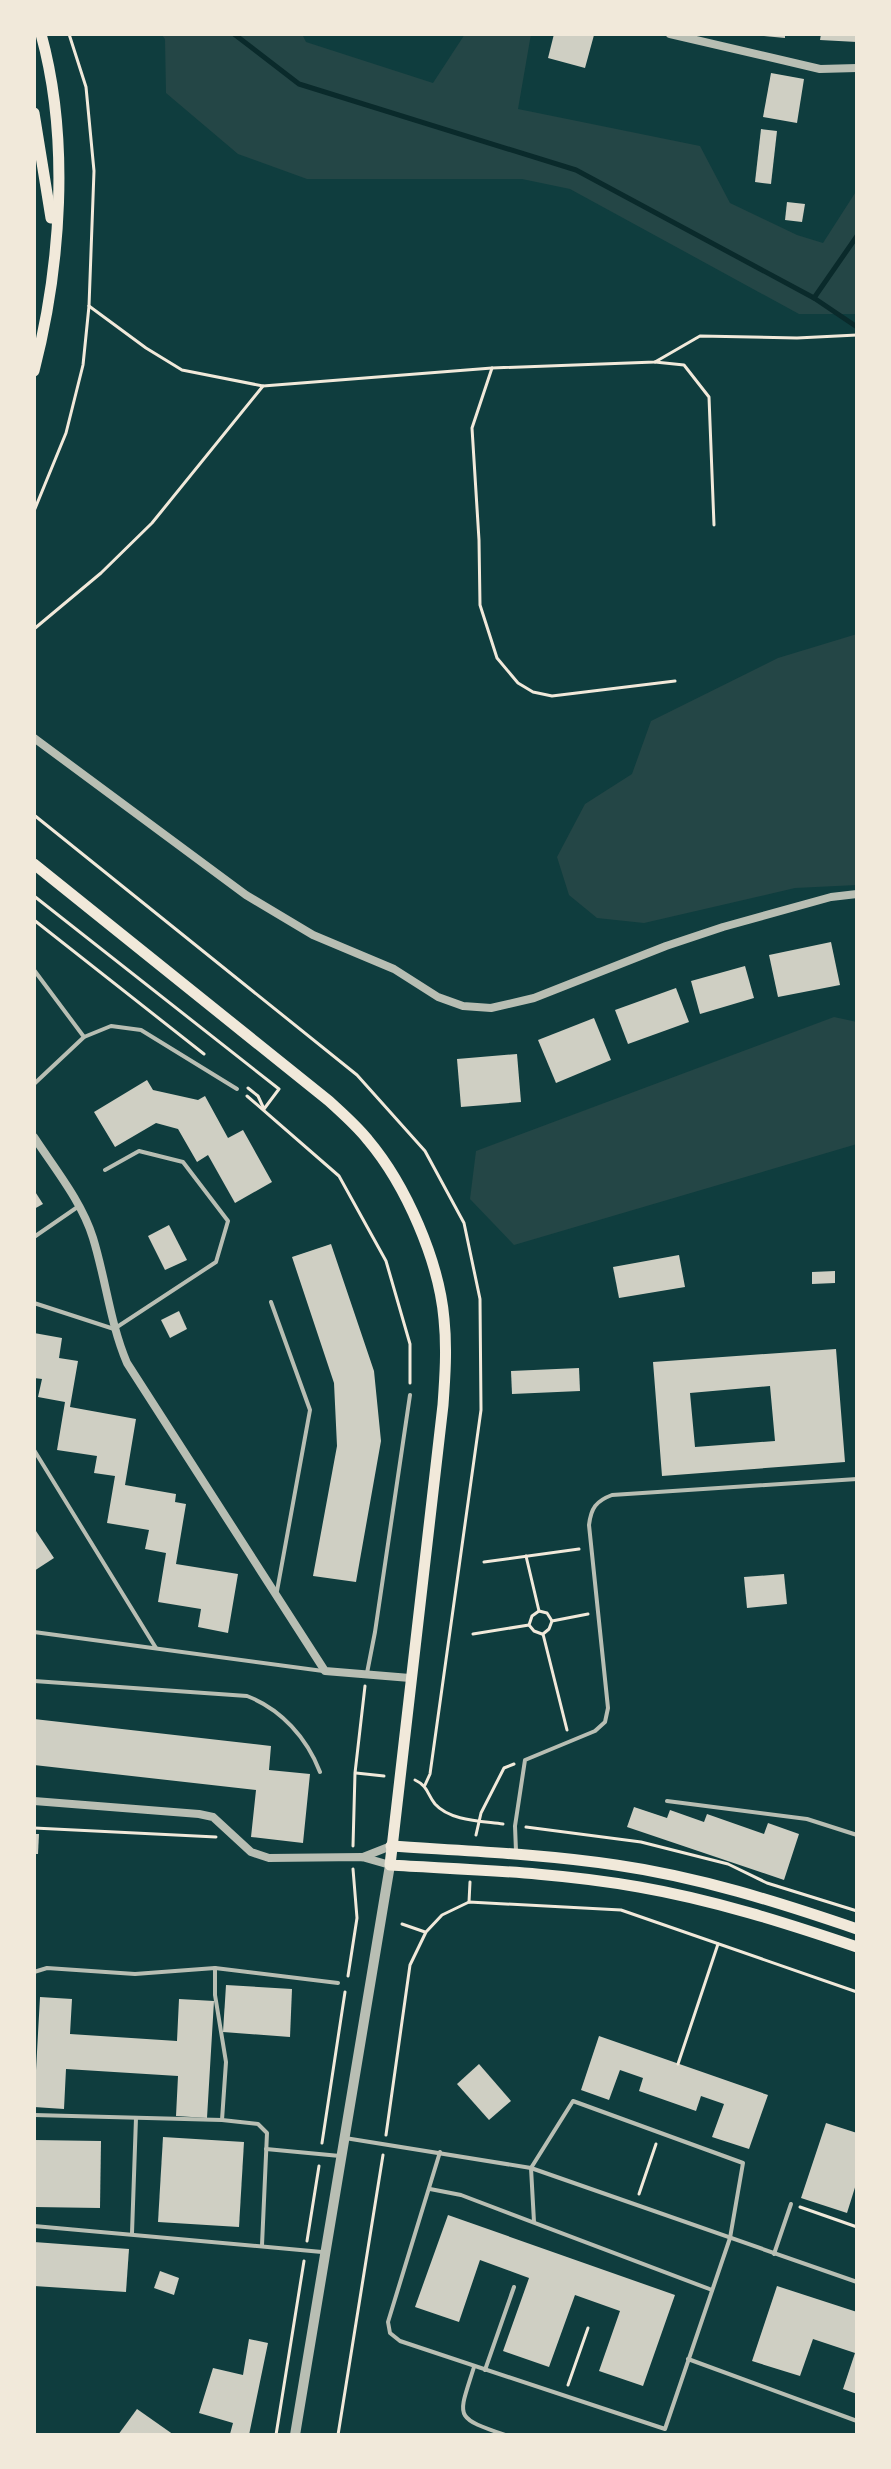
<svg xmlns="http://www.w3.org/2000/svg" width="891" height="2469" font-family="Ubuntu,sans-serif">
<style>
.green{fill:#244646}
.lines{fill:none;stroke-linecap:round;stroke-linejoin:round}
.stream{stroke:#0a2a2b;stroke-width:5}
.building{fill:#cfcfc3;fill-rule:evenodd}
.path{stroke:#f1e9da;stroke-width:3}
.service{stroke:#b8beb3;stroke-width:4}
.minor{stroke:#b8beb3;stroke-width:8}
.tertiary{stroke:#b8beb3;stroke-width:10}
.secondary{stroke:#f1e9da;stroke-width:11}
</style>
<rect width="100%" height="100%" fill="#0f3d3e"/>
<g class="green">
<path d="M161,34H302L306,42L433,83L465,34H531L518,109L700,146L730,203L797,235L823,243L857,190V314H799L570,189L522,179H307L238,154L166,93L165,39Z"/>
<path d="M857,634V885L795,888L644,923L597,918L569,895L557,857L585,804L632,774L651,721L778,658Z"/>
<path d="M834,1017L857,1022V1144L514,1245L470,1199L476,1151Z"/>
</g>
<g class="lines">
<g class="stream">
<path d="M234,34L299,84L576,170L814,298L857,327"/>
<path d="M814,298L857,236"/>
</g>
</g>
<g class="building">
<path d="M554,34L594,35L585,68L548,58Z"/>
<path d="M764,34H785V38L764,36Z"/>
<path d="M821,34H857V42L820,40Z"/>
<path d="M771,73L804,79L797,123L763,117Z"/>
<path d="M761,129L777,131L771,184L755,182Z"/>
<path d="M787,202L805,204L802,222L785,220Z"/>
<path d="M831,942L840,985L778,997L769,955Z"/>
<path d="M745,966L754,998L700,1014L691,981Z"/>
<path d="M676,988L689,1022L628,1044L615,1010Z"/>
<path d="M594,1018L611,1060L556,1083L538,1040Z"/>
<path d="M517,1054L521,1102L461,1107L457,1059Z"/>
<path d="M147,1080L153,1090L198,1100L205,1096L228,1138L243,1130L272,1182L235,1203L208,1155L197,1162L178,1129L156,1123L115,1147L94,1112Z"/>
<path d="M34,1190L43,1204L34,1209Z"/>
<path d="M169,1225L187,1260L165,1270L148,1236Z"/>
<path d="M331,1244L374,1371L381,1441L356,1582L313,1576L337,1446L334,1383L292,1257Z"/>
<path d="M679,1255L685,1287L619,1298L613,1267Z"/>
<path d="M835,1271V1283L812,1284V1272Z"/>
<path d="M179,1311L187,1329L170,1338L161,1320Z"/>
<path d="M34,1333L62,1338L59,1358L78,1361L70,1407L136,1419L125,1485L176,1494L175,1502L186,1504L176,1564L238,1574L228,1633L198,1627L201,1609L158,1602L166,1553L145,1549L149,1530L107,1523L115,1476L94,1473L97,1456L57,1450L65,1402L38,1397L42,1379L34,1378Z"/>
<path d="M836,1349L845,1462L662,1476L653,1362ZM770,1386L775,1441L695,1447L690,1393Z"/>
<path d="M579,1368L580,1391L512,1394L511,1371Z"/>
<path d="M34,1528L54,1558L34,1571Z"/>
<path d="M784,1574L787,1604L747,1608L744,1577Z"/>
<path d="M34,1719L271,1746L269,1770L310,1774L303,1843L251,1837L256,1790L34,1765Z"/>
<path d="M634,1807L667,1818L670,1810L704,1822L707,1814L764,1834L768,1823L799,1834L784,1880L627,1827Z"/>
<path d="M34,1834H39L38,1854H34Z"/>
<path d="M226,1985L292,1989L290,2037L223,2032Z"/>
<path d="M40,1997L72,1999L70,2034L177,2041L179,1999L214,2001L207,2118L176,2116L178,2076L66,2069L64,2109L34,2107Z"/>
<path d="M599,2036L768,2095L749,2149L712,2137L724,2104L701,2096L696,2111L639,2091L643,2078L620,2070L609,2100L581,2090Z"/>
<path d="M479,2064L511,2101L489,2120L457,2084Z"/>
<path d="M826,2123L857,2133V2181L847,2213L801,2198Z"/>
<path d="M163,2137L244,2142L239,2227L158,2222Z"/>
<path d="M34,2140L101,2141L100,2208L34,2207Z"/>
<path d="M448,2215L675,2295L643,2386L599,2371L620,2311L575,2295L549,2367L503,2351L529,2278L480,2260L459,2322L415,2307Z"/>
<path d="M34,2242L129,2249L126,2292L34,2286Z"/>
<path d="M160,2271L179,2278L174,2295L154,2288Z"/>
<path d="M777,2286L857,2312V2394L843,2389L855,2353L813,2339L800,2376L752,2361Z"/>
<path d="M249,2339L268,2343L249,2435H234L230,2434L233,2423L199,2413L213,2368L243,2375Z"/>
<path d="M137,2409L174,2435H118Z"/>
</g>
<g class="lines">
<g class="path">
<path d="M89,306L146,348L182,370L263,386"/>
<path d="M655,362L684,365L709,397L714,525"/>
<path d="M492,368L472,428L479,540L480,605L497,658L518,683L533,692L552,696L675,681"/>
<path d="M34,511L66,433L83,365L89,306L94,171L86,87L69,34"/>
<path d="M34,629L101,573L152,523L263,386L492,368L655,362L700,336L797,338L857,335"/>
<path d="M34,815L357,1075L425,1151L464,1223L480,1299L481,1410L430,1774L425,1785"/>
<path d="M34,896L279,1089L264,1109L258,1096L248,1088"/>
<path d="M34,920L204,1054"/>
<path d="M247,1096L339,1176L386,1261L410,1344V1383"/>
<path d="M857,1327V1347"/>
<path d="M526,1556L539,1611"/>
<path d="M484,1562L579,1549"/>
<path d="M473,1634L529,1625"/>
<path d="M542,1634L534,1631L529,1625L532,1616L539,1611L547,1613L552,1621"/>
<path d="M567,1730L543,1634L549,1629L552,1621L588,1614"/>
<path d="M356,1773L384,1776"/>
<path d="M415,1780C428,1786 427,1794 435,1804C450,1821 482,1821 503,1824"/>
<path d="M526,1827L641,1842L728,1864L767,1883L857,1911"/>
<path d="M34,1828L216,1837"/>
<path d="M476,1835L481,1813L504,1768L514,1764"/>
<path d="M353,1846L355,1773L365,1686"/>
<path d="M469,1902L470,1882"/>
<path d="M402,1924L425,1932"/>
<path d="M348,1976L357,1918L353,1869"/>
<path d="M678,2064L718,1944"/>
<path d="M386,2135L410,1965L426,1932L442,1915L469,1902L621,1910L857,1992"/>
<path d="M322,2143L345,1992"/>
<path d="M639,2194L656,2144"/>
<path d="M800,2207L857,2227"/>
<path d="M307,2241L319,2166"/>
<path d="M568,2385L588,2328"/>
<path d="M276,2435L304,2261"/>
<path d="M338,2435L383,2155"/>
</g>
<g class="service">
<path d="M34,970L84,1037"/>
<path d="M34,1084L84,1037L111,1026L141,1030L237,1089"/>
<path d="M34,1237L79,1206"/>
<path d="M271,1302L310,1410L277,1591"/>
<path d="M34,1303L114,1329L216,1262L228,1221L183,1162L139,1151L105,1170"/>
<path d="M34,1450L156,1648"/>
<path d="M34,1632L323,1671"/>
<path d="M367,1673L375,1632L410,1395"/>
<path d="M34,1681L247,1696C281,1709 307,1738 320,1772"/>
<path d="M667,1801L807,1819L857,1835"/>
<path d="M516,1851L515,1826L525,1760L595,1731L605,1722L608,1708L589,1525C591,1508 596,1501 612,1495L857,1479"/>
<path d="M215,1968V1995L226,2062L222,2120L258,2124L267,2133L262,2245"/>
<path d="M34,1972L47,1968L135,1974L215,1968L338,1983"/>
<path d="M34,2115L222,2120"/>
<path d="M345,2138L531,2168L857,2282"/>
<path d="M266,2149L340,2156"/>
<path d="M440,2152L388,2322L390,2333L400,2341L665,2429L730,2238L743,2163L573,2101L531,2168L534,2222"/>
<path d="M430,2189L461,2195L712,2290"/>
<path d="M34,2226L322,2252"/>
<path d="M132,2233L136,2118"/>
<path d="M774,2254L791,2204"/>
<path d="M688,2359L857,2421"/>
<path d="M474,2367C458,2418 453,2417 505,2435"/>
<path d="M485,2370L514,2287"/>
</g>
<g class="minor">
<path d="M670,34L820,69L857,68"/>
<path d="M34,738L246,895L313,935L394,969L438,997L463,1006L491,1008L534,998L666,946L723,927L831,897L857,894"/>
<path d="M34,1137C55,1169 82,1202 93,1238C106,1280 110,1323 127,1363L325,1671L410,1678"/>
<path d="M34,1801L199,1814L213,1817L251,1852L269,1858L362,1857L390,1865"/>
<path d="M363,1857L391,1846"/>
</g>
<path class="tertiary" d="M295,2435L390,1865"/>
<g class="secondary">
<path d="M34,113L51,218"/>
<path d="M34,371C61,266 70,139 41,34"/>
<path d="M34,864L329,1101C342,1113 357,1126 368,1140C406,1185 439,1261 444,1319C447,1348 445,1377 443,1405L390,1865C472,1870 557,1872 639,1887C714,1900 786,1923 857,1947"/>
<path d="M391,1846C466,1851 542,1854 616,1865C699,1877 778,1902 857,1929"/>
</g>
</g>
<rect width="891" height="2469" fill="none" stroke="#f1e9da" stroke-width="72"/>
</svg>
